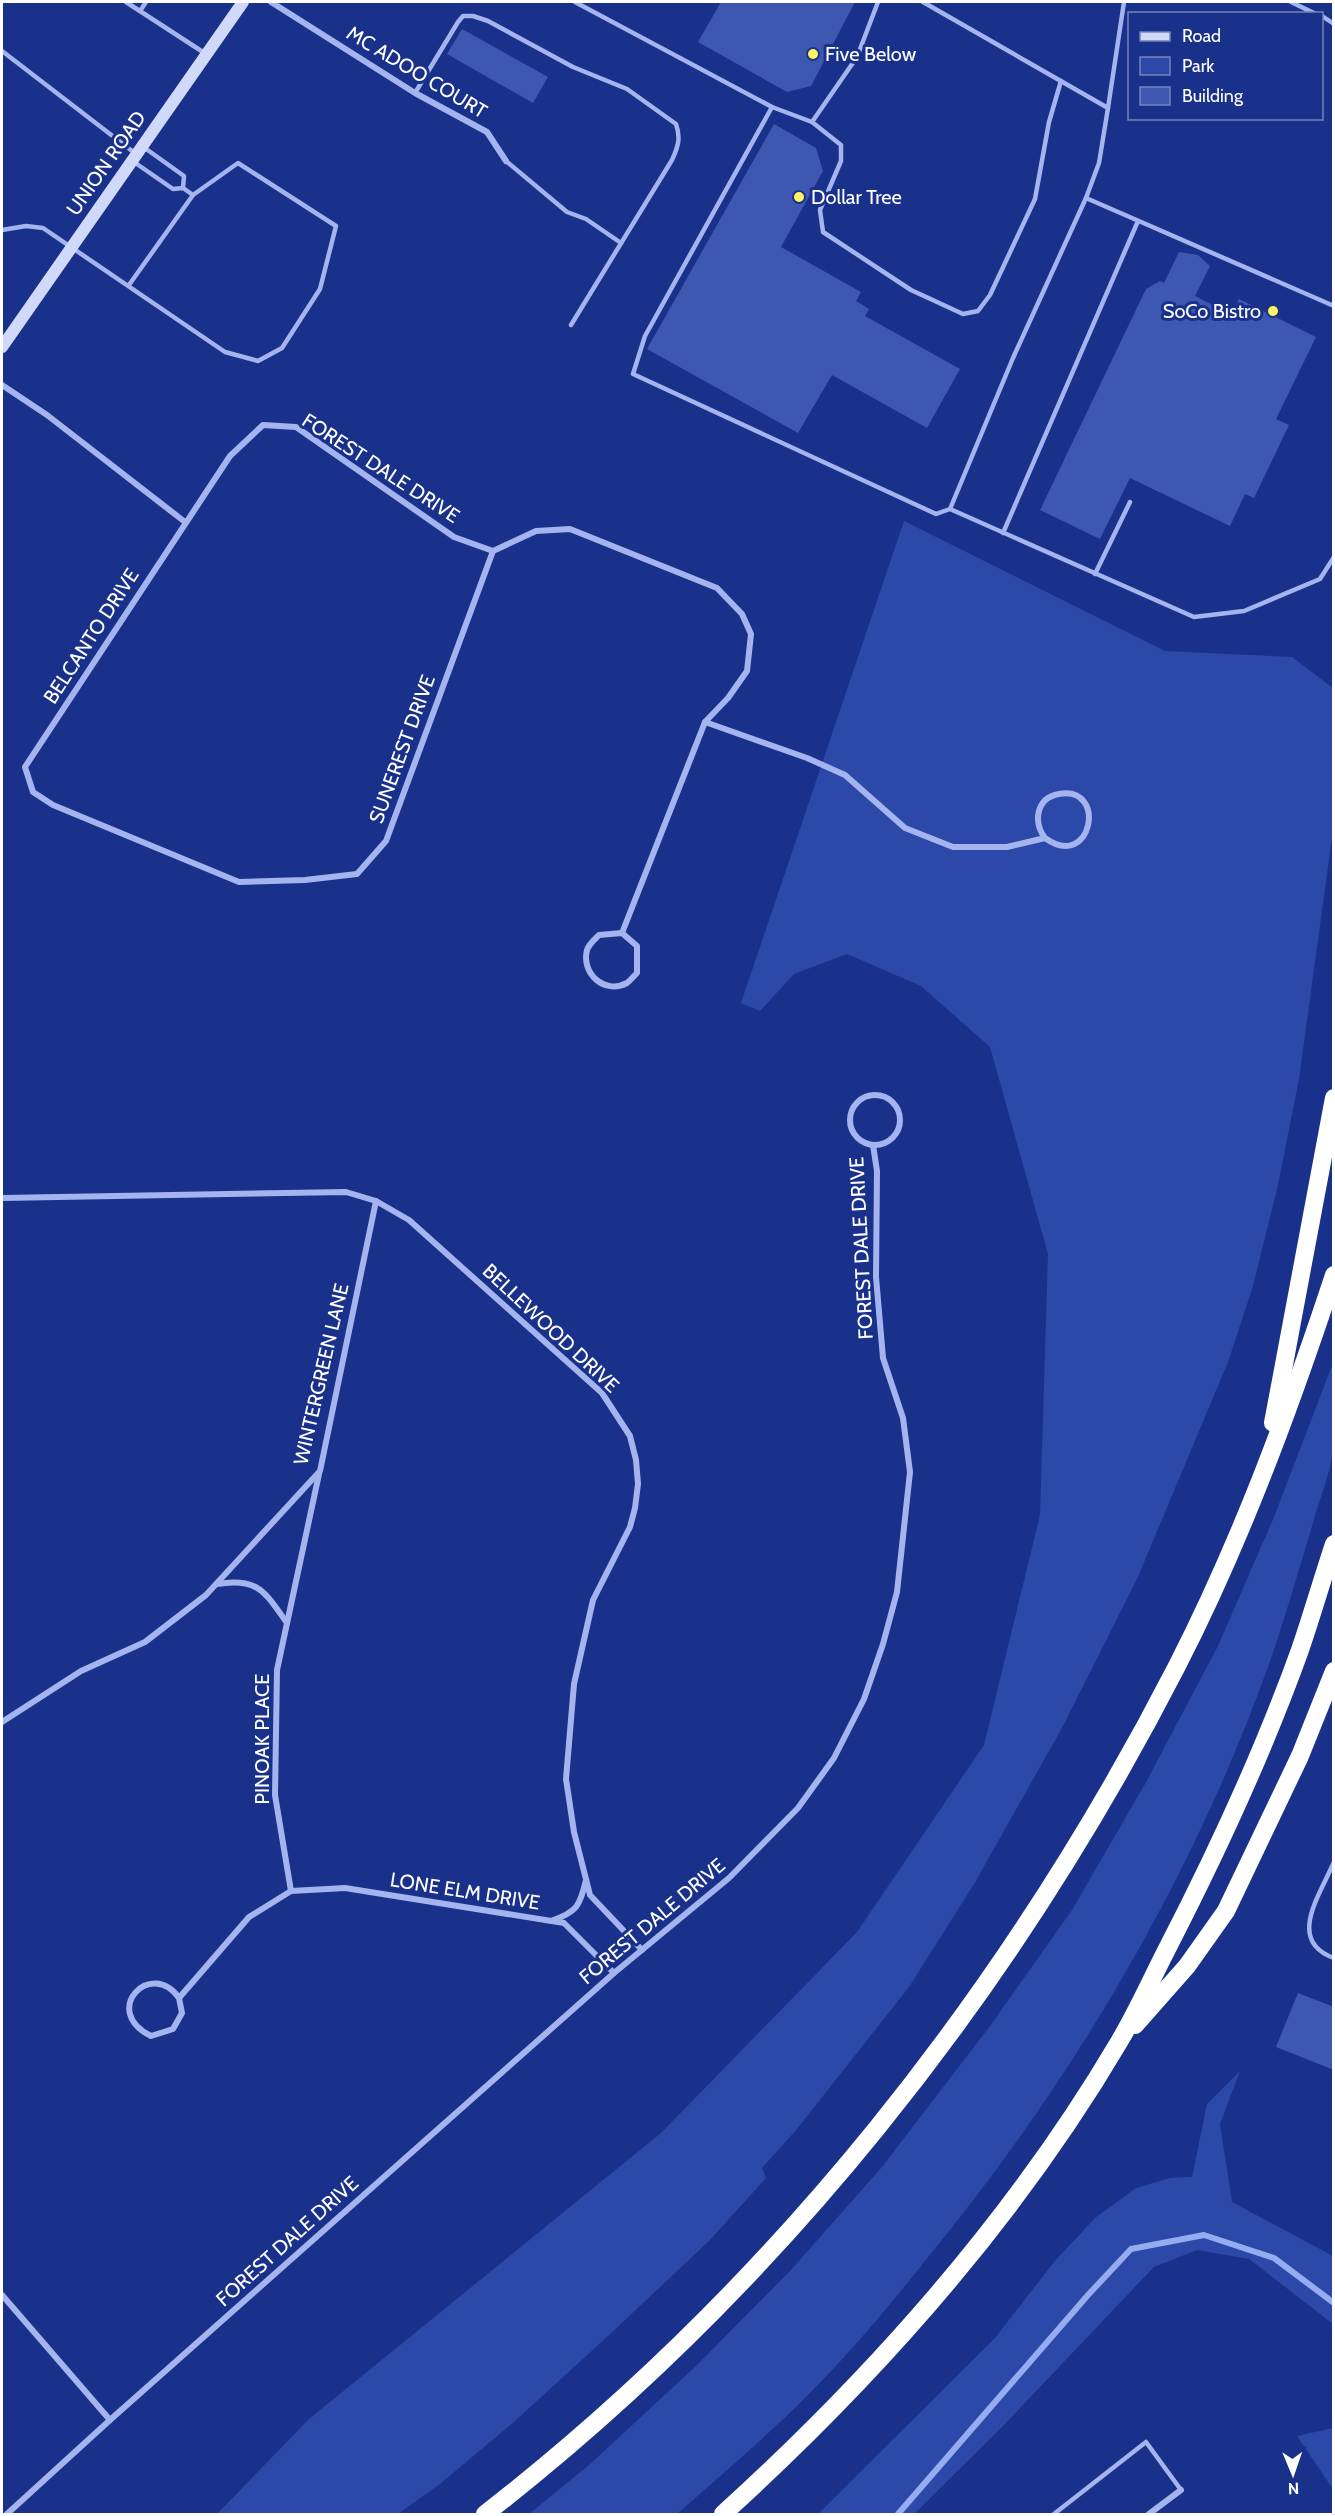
<svg xmlns="http://www.w3.org/2000/svg" width="1335" height="2516" font-family="Cabin,sans-serif">
<style>
.green{fill:#2c48a9}
.lines{fill:none;stroke-linecap:round;stroke-linejoin:round}
.stream{stroke:#96acf0;stroke-width:6}
.building{fill:#3e58b2}
.service{stroke:#a4b4ee;stroke-width:4.5}
.minor{stroke:#a4b4ee;stroke-width:6}
.secondary{stroke:#d0d9fa;stroke-width:12}
.motorway{stroke:#fff;stroke-width:18}
.poi-dot{fill:#fff560;stroke:#19318b;stroke-width:2}
.labels{text-anchor:middle;stroke-width:6;stroke-linejoin:round;paint-order:stroke}
.poi-label{font-size:20px;fill:#fff;stroke:#19318b;text-anchor:start}
.street-label{font-size:20px;fill:#fff;stroke:#19318b}
</style>
<rect width="100%" height="100%" fill="#19318b"/>
<g class="green">
<path d="M904,521L1165,651L1292,657L1333,688V830L1299,1079L1278,1185L1253,1286L1228,1362L1137,1579L1062,1728L974,1884L909,1987L797,2129L762,2168L766,2178L709,2241L608,2336L515,2421L440,2484L398,2514H217L309,2419L661,2133L857,1932L984,1745L1040,1515L1048,1254L990,1047L921,986L847,954L794,974L760,1011L741,1003Z"/>
<path d="M1333,1363C1334,1391 1335,1423 1333,1451C1330,1475 1319,1500 1313,1523C1298,1572 1285,1619 1268,1667C1191,1881 1073,2080 929,2256C891,2304 852,2351 808,2395C766,2437 721,2475 677,2514H529L589,2465L696,2366L790,2271L882,2167L990,2026L1072,1910L1145,1784L1218,1646L1274,1517Z"/>
<path d="M1240,2071L1220,2124L1232,2202L1333,2256V2324L1249,2259L1197,2250L1154,2267L1002,2427L914,2514H818L995,2338L1054,2262L1095,2218L1136,2188L1170,2178L1192,2177L1207,2104Z"/>
<path d="M1333,2428H1334L1333,2489L1297,2436Z"/>
</g>
<g class="lines">
<path class="stream" d="M898,2514L1088,2295L1131,2249L1204,2235L1274,2258L1334,2303"/>
</g>
<g class="building">
<path d="M721,2H855L811,86L787,92L698,42Z"/>
<path d="M462,29L548,77L533,103L447,54Z"/>
<path d="M774,124L816,148L823,171L781,247L861,292L856,301L869,309L865,316L960,369L927,428L832,375L798,433L647,349Z"/>
<path d="M1179,252L1198,255L1210,266L1195,296L1231,314L1239,299L1316,337L1276,419L1289,425L1254,498L1245,494L1230,526L1130,478L1100,539L1040,510L1146,289L1160,281L1164,283Z"/>
<path d="M1298,1993L1334,2007V2070L1276,2047Z"/>
</g>
<g class="lines">
<g class="service">
<path d="M126,2L206,54"/>
<path d="M575,2L772,107L812,122L857,57L878,2"/>
<path d="M923,2L1108,108L1124,2"/>
<path d="M1291,2L1316,14"/>
<path d="M140,11L146,2"/>
<path d="M1322,16L1334,24"/>
<path d="M2,51L136,154"/>
<path d="M415,93L458,22L463,16H473L488,21L573,67L627,89L676,124C681,138 678,147 672,160L571,325"/>
<path d="M772,107L645,336L633,374L936,514L950,509L1013,358L1086,198L1099,163L1108,108"/>
<path d="M812,122L841,145V161L820,210L823,232L911,290L963,314L978,311L990,295L1035,199L1049,122L1061,81"/>
<path d="M142,146L184,176L183,188"/>
<path d="M506,161L567,212L586,219L621,243"/>
<path d="M134,162L173,189L183,188L193,195"/>
<path d="M1086,198L1334,306"/>
<path d="M2,230L26,226L43,228L225,352L258,361L282,348L320,289L336,226L238,163L193,195L129,285"/>
<path d="M950,509L1194,617L1244,611L1320,579L1334,557"/>
<path d="M1003,533L1138,221"/>
<path d="M1095,574L1130,502"/>
<path d="M1334,1862C1320,1895 1286,1941 1334,1958"/>
<path d="M1054,2514L1146,2442L1181,2490"/>
</g>
<g class="minor">
<path d="M271,2L415,93L487,132L506,161"/>
<path d="M2,385L47,415L185,522"/>
<path d="M493,551L386,841L357,874L305,880L239,882L53,805L33,792L25,767L230,456L263,425L296,427L454,537L493,551L536,531L570,529L717,588L742,614L751,634L747,671L728,698L705,722L622,933"/>
<path d="M705,722L807,758L845,775L905,828L953,847H1007L1045,838C1092,872 1108,785 1059,794C1036,798 1033,822 1045,838"/>
<path d="M622,933L637,946V973C634,976 630,981 627,983C604,995 581,973 587,950C589,944 595,939 599,935Z"/>
<circle cx="875" cy="1120" r="25"/>
<path d="M2,1198L346,1192L376,1201L409,1220L602,1393L630,1436L636,1460L638,1484L635,1508L630,1527L593,1600L574,1684L566,1779L574,1832L590,1895L642,1950"/>
<path d="M217,1584C258,1577 265,1592 287,1623"/>
<path d="M2,1722L81,1671L145,1642L206,1595L320,1471L376,1201"/>
<path d="M291,1891L275,1795L277,1670L319,1474"/>
<path d="M551,1921C577,1912 580,1906 586,1880"/>
<path d="M179,1998C151,1958 100,2011 151,2036L173,2029L182,2013L179,1998L249,1917L291,1891L345,1888L564,1923L614,1973"/>
<path d="M2,2295L110,2420"/>
<path d="M7,2514L110,2420L614,1973L729,1878L798,1808L834,1758L864,1699L883,1644L897,1592L910,1472L903,1418L883,1358L876,1277L877,1171L873,1145"/>
<path d="M1149,2514L1181,2490"/>
</g>
<path class="secondary" d="M2,347L243,2"/>
<g class="motorway">
<path d="M1273,1423L1334,1098"/>
<path d="M1135,2025L1187,1966L1226,1911L1300,1756L1334,1671"/>
<path d="M485,2514C776,2288 1009,1993 1177,1666C1241,1541 1290,1408 1334,1275"/>
<path d="M723,2514C875,2376 1014,2220 1119,2042C1137,2012 1151,1980 1167,1949C1217,1852 1263,1753 1300,1650C1312,1615 1322,1580 1334,1544"/>
</g>
</g>
<g class="poi-dot">
<circle cx="813" cy="54" r="6"/>
<circle cx="799" cy="197" r="6"/>
<circle cx="1273" cy="311" r="6"/>
</g>
<g class="labels">
<g class="poi-label">
<text x="825" y="61">Five Below</text>
<text x="811" y="204">Dollar Tree</text>
<text x="1261" y="318" text-anchor="end">SoCo Bistro</text>
</g>
<g class="street-label">
<text transform="translate(417 72) rotate(31)" y="7">MC ADOO COURT</text>
<text transform="translate(106 163) rotate(-55)" y="7">UNION ROAD</text>
<text transform="translate(381 468) rotate(33)" y="7">FOREST DALE DRIVE</text>
<text transform="translate(91 636) rotate(-57)" y="7">BELCANTO DRIVE</text>
<text transform="translate(402 749) rotate(-70)" y="7">SUNEREST DRIVE</text>
<text transform="translate(861 1248) rotate(-93)" y="7">FOREST DALE DRIVE</text>
<text transform="translate(551 1328) rotate(43)" y="7">BELLEWOOD DRIVE</text>
<text transform="translate(321 1374) rotate(-77)" y="7">WINTERGREEN LANE</text>
<text transform="translate(262 1739) rotate(-90)" y="7">PINOAK PLACE</text>
<text transform="translate(465 1891) rotate(9)" y="7">LONE ELM DRIVE</text>
<text transform="translate(652 1921) rotate(-40)" y="7">FOREST DALE DRIVE</text>
<text transform="translate(287 2241) rotate(-42)" y="7">FOREST DALE DRIVE</text>
</g>
</g>
<rect width="1335" height="2516" fill="none" stroke="#ffffff" stroke-width="6"/>
<rect x="1128" y="12" width="195" height="108" fill="#19318b" stroke="#7583b9" stroke-width="1.5"/>
<rect x="1140" y="32" width="30" height="9" fill="#d0d9fa" stroke="#7583b9" stroke-width="1.5"/>
<text x="1182" y="42" font-size="18" fill="#ffffff">Road</text>
<rect x="1140" y="57" width="30" height="18" fill="#2c48a9" stroke="#7583b9" stroke-width="1.5"/>
<text x="1182" y="72" font-size="18" fill="#ffffff">Park</text>
<rect x="1140" y="87" width="30" height="18" fill="#3e58b2" stroke="#7583b9" stroke-width="1.5"/>
<text x="1182" y="102" font-size="18" fill="#ffffff">Building</text>
<g transform="translate(1293 2474) rotate(178)" stroke="#19318b" stroke-width="4.5" paint-order="stroke">
<path d="M0-4.5L10 22L0 15L-10 22Z" fill="#ffffff"/>
<text y="-9" font-size="16" font-weight="bold" text-anchor="middle" fill="#ffffff">N</text>
</g>
</svg>
